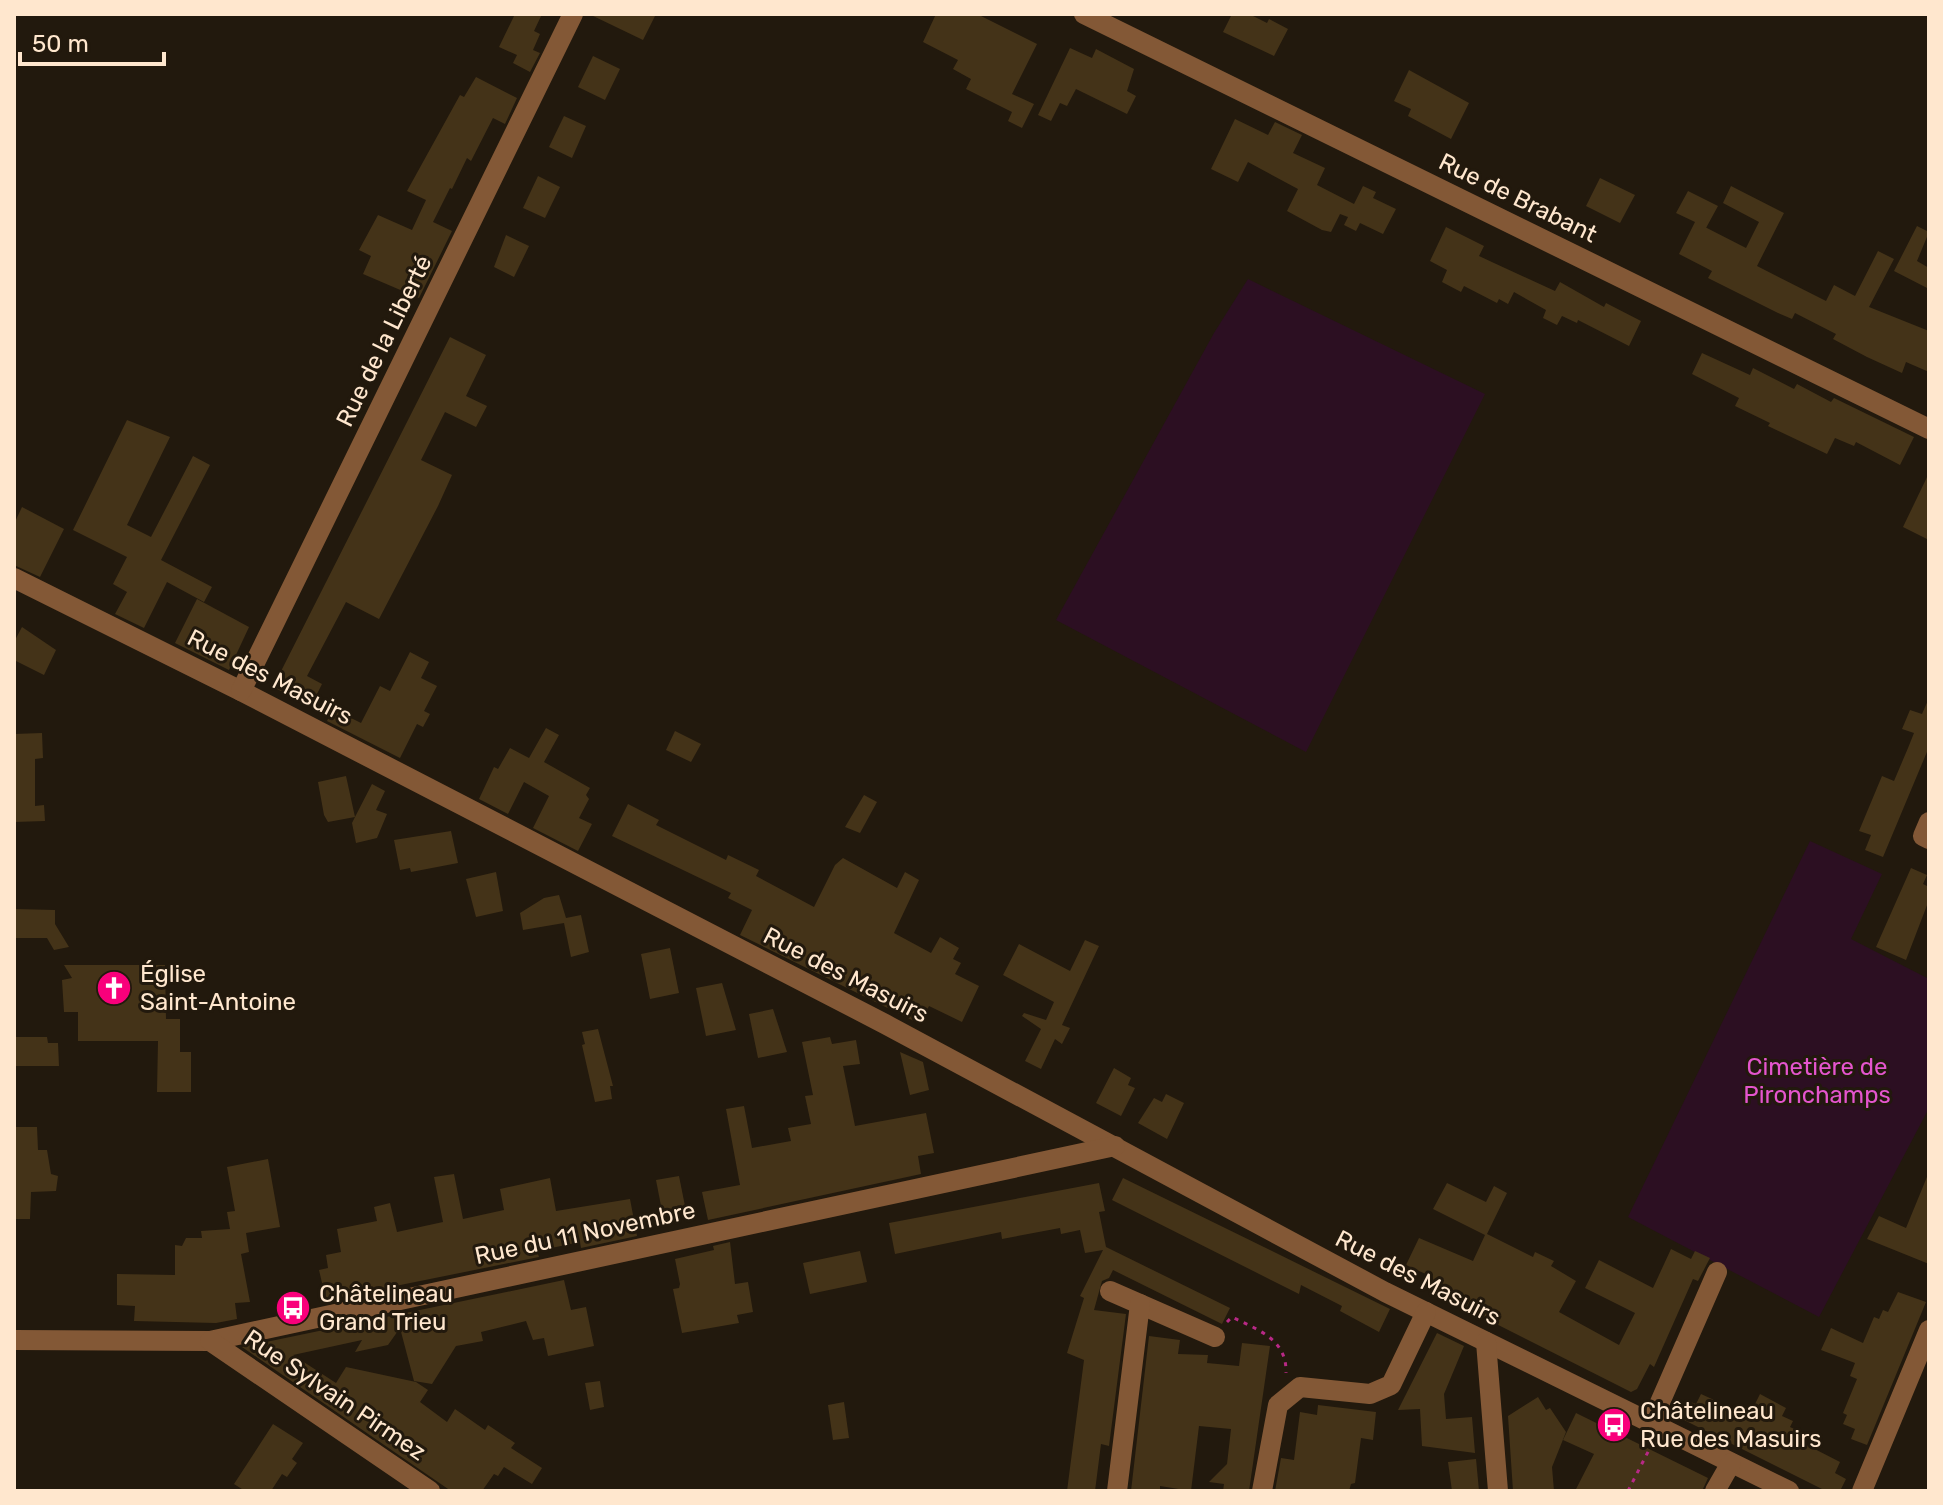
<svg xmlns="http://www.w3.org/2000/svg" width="1943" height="1505" font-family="Rubik,sans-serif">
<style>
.green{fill:#2c0f22}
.building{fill:#443318}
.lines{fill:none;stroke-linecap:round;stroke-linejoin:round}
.path{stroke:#b82986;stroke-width:3;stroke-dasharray:4 6;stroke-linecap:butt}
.minor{stroke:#835836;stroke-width:20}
.labels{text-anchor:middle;stroke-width:6;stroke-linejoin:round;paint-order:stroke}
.street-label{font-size:24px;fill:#ffe7ce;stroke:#22190d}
.poi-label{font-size:24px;fill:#ffe7ce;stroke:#22190d;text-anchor:start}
.park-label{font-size:24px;fill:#e455cd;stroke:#22190d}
</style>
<rect width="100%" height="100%" fill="#22190d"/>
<g class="green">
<path d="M1248,279L1485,394L1306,752L1056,620L1214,333Z"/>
<path d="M1810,841L1882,874L1851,939L1929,979V1108L1819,1317L1628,1217Z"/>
</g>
<g class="building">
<path d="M515,14H542L534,31L540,34L533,50L540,53L530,72L513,63L517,55L499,47Z"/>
<path d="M589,14H656L643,40Z"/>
<path d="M936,14H977L1037,44L1012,94L1034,104L1022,128L1008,121L1012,112L966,89L971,79L953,69L958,60L923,42Z"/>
<path d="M1232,14H1249L1267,23L1269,19L1288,29L1274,56L1223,32Z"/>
<path d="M1070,48L1092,58L1096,49L1134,69L1127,91L1136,96L1127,114L1076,89L1067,106L1060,103L1051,121L1038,115Z"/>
<path d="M593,56L620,69L605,100L578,87Z"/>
<path d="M1409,70L1469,103L1451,139L1408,116L1411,109L1394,101Z"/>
<path d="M476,77L517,98L505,124L493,118L471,161L467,158L452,189L450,188L433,222L452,231L419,298L363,274L371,256L359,250L378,215L412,230L426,200L407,191L460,95L464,97Z"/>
<path d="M564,116L586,126L572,158L549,147Z"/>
<path d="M1235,119L1268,135L1275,122L1302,135L1293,153L1325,168L1317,185L1354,204L1363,186L1376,192L1373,198L1396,209L1383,234L1360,223L1356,231L1344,225L1348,217L1340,214L1331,232L1322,230L1287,211L1298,189L1248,162L1238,182L1211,169Z"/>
<path d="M538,176L560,187L545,218L523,208Z"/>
<path d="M1600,178L1635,195L1620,223L1586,206Z"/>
<path d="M1731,186L1784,213L1757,266L1826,301L1834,285L1855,296L1878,251L1894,259L1869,307L1929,331V372L1906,362L1902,373L1867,357L1833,339L1836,334L1795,313L1792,319L1778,313L1708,278L1712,271L1679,254L1695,222L1676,213L1688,191L1718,206L1706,228L1703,226L1746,248L1759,222L1723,203Z"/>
<path d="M1917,226L1929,232L1917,261L1929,268V289L1894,271Z"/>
<path d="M1446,227L1484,246L1479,256L1494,263L1555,291L1560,282L1604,307L1606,303L1641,321L1629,346L1578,320L1577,323L1562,316L1557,325L1543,318L1546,310L1514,292L1508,304L1499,299L1497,303L1464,286L1461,292L1442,282L1447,270L1430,261Z"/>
<path d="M506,235L529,246L514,277L494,267Z"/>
<path d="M450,337L486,355L466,396L487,406L476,427L445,412L421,460L452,475L438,506L379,619L346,602L307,676L322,684L311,706L273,687Z"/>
<path d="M1702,353L1750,375L1753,368L1794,389L1797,384L1831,402L1834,398L1914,437L1900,465L1856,442L1854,446L1835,438L1827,454L1768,426L1770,423L1735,406L1739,398L1692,374Z"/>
<path d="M127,420L170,437L127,525L151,537L193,456L210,465L161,560L212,587L204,602L167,582L144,628L115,614L127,592L113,584L127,557L73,530Z"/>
<path d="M1929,473V540L1903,527Z"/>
<path d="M22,507L64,529L40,577L14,565V524Z"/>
<path d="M197,599L249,627L229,670L175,643Z"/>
<path d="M22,627L56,650L44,675L14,660V642Z"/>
<path d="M410,652L429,662L421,678L437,686L424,711L430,714L423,727L417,724L400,758L327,721L333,709L361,723L380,686L390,691Z"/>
<path d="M1929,698V747L1883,857L1865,850L1871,835L1859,831L1882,776L1894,781L1908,748L1914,733L1902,729L1910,710L1922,714Z"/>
<path d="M546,728L559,735L544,762L590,788L586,795L589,799L579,818L592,824L578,851L533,828L549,796L524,782L508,814L479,799L494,767L498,769L510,748L529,758Z"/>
<path d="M675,731L701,744L691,762L666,750Z"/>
<path d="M42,733L43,758L35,759V806L44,805L45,821L14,822V734Z"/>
<path d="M346,776L355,817L372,784L385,791L376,810L387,814L377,838L356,843L352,823L355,817L328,822L324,815L318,782Z"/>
<path d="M864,795L877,802L860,833L845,827Z"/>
<path d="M628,804L659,820L656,825L726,860L728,855L759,870L756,876L814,907L835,865L843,858L897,888L905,872L919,880L894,933L931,953L940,937L959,948L953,959L961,963L955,974L979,986L962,1022L929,1006L920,1024L740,935L752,910L728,898L731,893L612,836Z"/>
<path d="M451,831L458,863L411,872L410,868L400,870L394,840Z"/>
<path d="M1911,868L1927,875L1923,884L1929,887V900L1906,960L1876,947Z"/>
<path d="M496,872L503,911L476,917L466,879Z"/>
<path d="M559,895L566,918L581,915L589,952L571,957L564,923L523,930L520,913L544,898Z"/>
<path d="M14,909L55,910V924L69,947L54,950L47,938H14Z"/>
<path d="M1085,940L1099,946L1062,1025L1070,1028L1062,1044L1055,1039L1041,1069L1025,1061L1041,1029L1022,1016L1024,1013L1046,1020L1054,1002L1003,975L1019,944L1070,971Z"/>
<path d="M670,948L679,993L650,999L641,954Z"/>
<path d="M64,965H165L166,1019H180V1052H191V1092H157L158,1041H78V1012H64L62,980L72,978Z"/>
<path d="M722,983L736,1030L706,1036L696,988Z"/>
<path d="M773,1009L787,1052L758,1058L749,1014Z"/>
<path d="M598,1029L613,1086H610L612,1099L595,1102L582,1045L585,1044L582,1032Z"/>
<path d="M14,1037H47L48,1043H58L59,1066H14Z"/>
<path d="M830,1037L832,1044L856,1040L860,1064L843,1066L855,1126L926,1113L934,1153L918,1156L921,1174L708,1220L702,1192L740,1185L726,1109L744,1106L752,1148L791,1141L788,1128L811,1124L805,1096L813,1095L802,1042Z"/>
<path d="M900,1052L923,1062L929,1090L910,1095Z"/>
<path d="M1114,1068L1131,1078L1128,1085L1135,1088L1121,1116L1096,1103Z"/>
<path d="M1166,1094L1184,1103L1167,1139L1138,1123L1154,1098L1162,1102Z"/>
<path d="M14,1127H37L38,1150H47L51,1174L58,1176L56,1191L31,1192L30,1219H14Z"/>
<path d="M268,1159L280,1227L246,1233L249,1252L241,1254L250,1302L235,1303L237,1319L216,1323L134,1321L135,1306L117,1305V1274L175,1275V1245L182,1246L186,1238H202L201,1231L230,1229L227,1212L235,1211L227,1167Z"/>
<path d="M1929,1172V1264L1867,1239L1879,1216L1906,1228Z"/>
<path d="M454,1174L463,1219L504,1210L500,1189L550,1178L556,1211L630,1199L637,1236L581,1248L580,1242L537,1251L539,1257L326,1300L319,1270L328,1268L326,1255L341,1252L337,1229L377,1221L374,1207L390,1203L397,1232L443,1222L434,1177Z"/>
<path d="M679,1176L685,1206L662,1211L656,1180Z"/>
<path d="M1123,1178L1390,1309L1379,1332L1340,1311L1342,1306L1301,1285L1299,1294L1112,1200Z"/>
<path d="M1099,1183L1105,1211L1099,1212L1106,1247L1230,1308L1222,1324L1113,1270L1109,1278L1102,1281L1094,1310L1126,1314L1109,1446L1101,1444L1095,1491H1067L1084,1360L1067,1353L1084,1298L1080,1296L1103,1250L1085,1253L1080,1230L1061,1234L1060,1228L1002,1239L1001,1232L895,1254L889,1223Z"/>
<path d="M1447,1183L1486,1202L1494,1186L1507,1193L1487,1234L1533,1257L1535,1252L1554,1261L1551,1266L1576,1281L1559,1312L1619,1345L1635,1313L1585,1288L1599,1260L1653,1288L1671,1249L1691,1259L1695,1251L1710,1258L1698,1281L1693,1279L1654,1367L1650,1364L1637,1389L1631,1392L1425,1288L1430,1276L1406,1265L1419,1238L1473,1261L1485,1235L1433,1209Z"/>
<path d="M730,1242L735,1284L748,1282L753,1312L737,1315L739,1323L682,1333L673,1289L679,1288L680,1284L675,1259L714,1250L713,1246Z"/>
<path d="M860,1251L867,1282L810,1294L803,1263Z"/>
<path d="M564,1280L571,1310L586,1307L594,1346L548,1356L544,1338L533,1340L526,1321L481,1332L483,1341L456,1346L432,1384L414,1381L400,1328L388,1345L355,1352L362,1340L293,1355L336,1383L346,1367L416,1382L428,1390L420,1402L447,1422L455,1409L485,1430L488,1425L515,1443L511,1448L542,1468L532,1484L504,1467L498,1476L494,1474L482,1491H451L242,1347Z"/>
<path d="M1898,1292L1926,1302L1867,1445L1851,1439L1855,1429L1843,1424L1847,1415L1843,1413L1857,1379L1850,1376L1855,1363L1821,1350L1831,1328L1863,1343L1874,1317L1879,1319L1883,1310L1888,1312Z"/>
<path d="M1437,1333L1464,1346L1444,1394L1446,1419L1472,1417L1475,1453L1422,1446L1420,1409L1398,1410Z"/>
<path d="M1149,1336L1180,1340L1178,1354L1208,1355L1207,1363L1239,1366L1242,1343L1270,1346L1249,1491H1223L1224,1484L1209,1482L1227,1464L1231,1429L1199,1426L1191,1491L1160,1486V1491H1131Z"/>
<path d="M600,1381L604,1407L590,1410L585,1383Z"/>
<path d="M1701,1394L1749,1416L1760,1394L1786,1408L1782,1416L1793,1421L1790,1427L1805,1434L1801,1442L1840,1462L1835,1473L1846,1479L1840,1491H1826L1680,1418L1688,1401L1696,1404Z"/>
<path d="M1538,1397L1546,1410L1550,1408L1566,1432L1552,1467L1554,1491H1513L1508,1416Z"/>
<path d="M844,1402L849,1438L833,1440L828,1405Z"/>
<path d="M1318,1405L1376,1412L1373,1440L1361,1438L1355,1483L1351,1484L1349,1491H1275L1281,1458L1294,1460L1300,1412L1317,1415Z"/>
<path d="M1576,1413L1708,1478L1702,1491H1575L1594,1454L1563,1440Z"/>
<path d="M273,1424L303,1443L292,1459L297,1463L287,1477L282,1474L271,1491H245L234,1484Z"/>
<path d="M1476,1459L1479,1491H1452L1448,1462Z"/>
</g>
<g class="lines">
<g class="path">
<path d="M1227,1322L1232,1317C1258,1330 1287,1339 1286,1373"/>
<path d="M1628,1491L1652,1444"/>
</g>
<g class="minor">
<path d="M1084,14L1929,429"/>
<path d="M14,578L241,691L885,1024L1385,1292L1789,1491"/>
<path d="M241,691L573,14"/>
<path d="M1929,822L1923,836L1929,839"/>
<path d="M1110,1291L1215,1337"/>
<path d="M14,1340L210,1341L1115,1146"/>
<path d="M210,1341L430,1491"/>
<path d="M1486,1342L1498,1491"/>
<path d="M1651,1423L1717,1272"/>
<path d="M1117,1491L1140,1304"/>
<path d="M1262,1491L1278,1405L1300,1387L1370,1394L1391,1385L1426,1312"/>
<path d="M1715,1491L1731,1463"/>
<path d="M1862,1491L1929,1330"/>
</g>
</g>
<defs>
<g id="church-disc" transform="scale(1.8)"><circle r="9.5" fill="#f9007b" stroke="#22190d"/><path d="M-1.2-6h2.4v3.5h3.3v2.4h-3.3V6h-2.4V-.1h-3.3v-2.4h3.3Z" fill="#fff"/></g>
<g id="bus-disc" transform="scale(1.8)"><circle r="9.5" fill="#f9007b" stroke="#22190d"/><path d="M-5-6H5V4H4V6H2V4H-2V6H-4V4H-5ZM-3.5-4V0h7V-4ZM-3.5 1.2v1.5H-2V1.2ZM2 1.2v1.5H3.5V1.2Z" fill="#fff"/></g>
</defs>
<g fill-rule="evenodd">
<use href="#church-disc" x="114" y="988"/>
<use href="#bus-disc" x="293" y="1308"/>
<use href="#bus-disc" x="1614" y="1425"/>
</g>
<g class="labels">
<g class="street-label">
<text transform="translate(1518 198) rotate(26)" y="8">Rue de Brabant</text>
<text transform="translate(384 341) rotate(-64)" y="8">Rue de la Liberté</text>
<text transform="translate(270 677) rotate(27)" y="8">Rue des Masuirs</text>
<text transform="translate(846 975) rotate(27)" y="8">Rue des Masuirs</text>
<text transform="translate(585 1233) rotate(-12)" y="8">Rue du 11 Novembre</text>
<text transform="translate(1418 1278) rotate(27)" y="8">Rue des Masuirs</text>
<text transform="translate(335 1395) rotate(34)" y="8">Rue Sylvain Pirmez</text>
</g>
<g class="poi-label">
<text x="140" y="982">Église<tspan x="140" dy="28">Saint-Antoine</tspan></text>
<text x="319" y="1302">Châtelineau<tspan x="319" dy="28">Grand Trieu</tspan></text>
<text x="1640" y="1419">Châtelineau<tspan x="1640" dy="28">Rue des Masuirs</tspan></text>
</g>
<g class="park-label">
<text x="1817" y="1075">Cimetière de<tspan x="1817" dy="28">Pironchamps</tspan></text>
</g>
</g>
<rect width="1943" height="1505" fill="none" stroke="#ffe7ce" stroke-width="32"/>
<path d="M20 52v12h144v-12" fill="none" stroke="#ffe7ce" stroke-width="4"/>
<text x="32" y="52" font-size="24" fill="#ffe7ce" stroke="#22190d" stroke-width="6" paint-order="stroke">50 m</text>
</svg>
